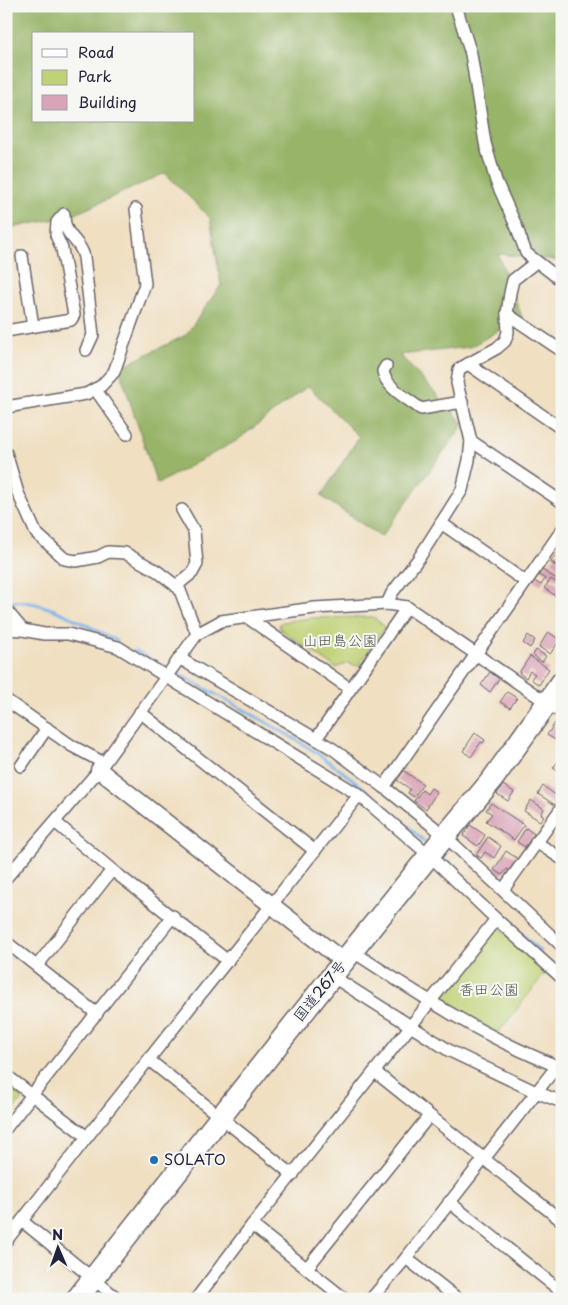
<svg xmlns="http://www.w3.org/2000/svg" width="568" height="1305" font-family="'Playpen Sans','Klee One',sans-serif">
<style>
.green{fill:#bfd276;stroke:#707a58}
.forest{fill:#97b467;stroke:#5c6b51;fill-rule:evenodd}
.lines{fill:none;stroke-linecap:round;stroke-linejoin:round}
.stream{stroke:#7ab2e9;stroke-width:3}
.building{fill:#d9a4b7}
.street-casing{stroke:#6a646a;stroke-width:14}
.secondary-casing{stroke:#6a646a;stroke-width:19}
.highway-casing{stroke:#6a646a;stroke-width:24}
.street{stroke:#fff;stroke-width:11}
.secondary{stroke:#fff;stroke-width:16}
.highway{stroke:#fff;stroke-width:21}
.poi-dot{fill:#1f6fb2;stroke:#f6f6f2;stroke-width:2}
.labels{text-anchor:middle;stroke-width:4;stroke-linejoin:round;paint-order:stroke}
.park-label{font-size:15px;fill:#51574d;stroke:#f6f6f2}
.street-label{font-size:15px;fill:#22223b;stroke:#f6f6f2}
.poi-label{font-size:15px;fill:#22223b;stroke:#f6f6f2;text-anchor:start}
</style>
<rect width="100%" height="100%" fill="#f6f6f2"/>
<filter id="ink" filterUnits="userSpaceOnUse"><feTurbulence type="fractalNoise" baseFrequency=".02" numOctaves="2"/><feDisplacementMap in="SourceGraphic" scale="10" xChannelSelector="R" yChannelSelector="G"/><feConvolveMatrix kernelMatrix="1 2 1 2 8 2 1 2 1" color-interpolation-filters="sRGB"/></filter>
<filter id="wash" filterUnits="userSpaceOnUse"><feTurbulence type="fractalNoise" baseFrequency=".0096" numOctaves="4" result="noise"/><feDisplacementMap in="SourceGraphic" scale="20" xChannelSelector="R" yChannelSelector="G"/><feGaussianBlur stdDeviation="1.12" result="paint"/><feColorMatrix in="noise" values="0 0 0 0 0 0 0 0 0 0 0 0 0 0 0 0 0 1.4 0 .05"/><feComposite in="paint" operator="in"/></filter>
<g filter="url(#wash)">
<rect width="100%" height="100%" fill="#f0dfc1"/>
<g class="green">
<path d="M373,617L385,627L358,666L347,663L336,668L281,630L279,625L282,622L310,618Z"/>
<path d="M498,927L547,971L498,1033L439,999Z"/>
<path d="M6,1085L23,1098L6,1118Z"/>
</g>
<path class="forest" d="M6,6H562V261L498,254L522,317L470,347L400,355L464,424L381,537L321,496L359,437L308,386L236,441L157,484L119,368L186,335L221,285L210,218L165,173L71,216L6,229ZM34,34H194V121H34Z"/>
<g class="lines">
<g class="stream">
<path d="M6,603C37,594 89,627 117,641"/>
<path d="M135,651C189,680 243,708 295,739C344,769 388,807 429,846"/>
<path d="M439,855L540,951"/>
</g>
</g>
<g id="blocks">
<g class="building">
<path d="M562,547V565L560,568L551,561Z"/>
<path d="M548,561L562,570L560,581L542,570Z"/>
<path d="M539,575L545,579L541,585L534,581Z"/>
<path d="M551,579L562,586V600L544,588Z"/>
<path d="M548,632L560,640L550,654L539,647Z"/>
<path d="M528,635L535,640L530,648L523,643Z"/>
<path d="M536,650L546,656L542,662L533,655Z"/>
<path d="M530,656L549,669L539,685L531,679L535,674L530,671L526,678L519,673Z"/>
<path d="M490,672L499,679L490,692L481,685Z"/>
<path d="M507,692L517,698L510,708L500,702Z"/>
<path d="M555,723L562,728V744L547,735Z"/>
<path d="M475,733L485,740L483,743L481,742L471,757L463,751Z"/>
<path d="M562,756V772L561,773L553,768Z"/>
<path d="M404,771L423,784L414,797L408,793L410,789L397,780Z"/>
<path d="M559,783L562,785V795L555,790Z"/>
<path d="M503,785L514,792L508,801L497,794Z"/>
<path d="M543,786L560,798L555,805L538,794Z"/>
<path d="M431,788L437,792L426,809L414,801L422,790L427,794Z"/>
<path d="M531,800L544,809L541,814L544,816L540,821L524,811Z"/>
<path d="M491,803L524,825L514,840L486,821L492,814L486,810Z"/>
<path d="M470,825L485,835L478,846L463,836Z"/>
<path d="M526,828L534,834L525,847L517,842Z"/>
<path d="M488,837L501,846L494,858L485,852L481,858L476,855Z"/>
<path d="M506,851L518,859L510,871L507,869L502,875L494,870Z"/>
</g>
</g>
</g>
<g filter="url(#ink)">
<use href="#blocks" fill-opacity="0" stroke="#6a646a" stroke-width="1"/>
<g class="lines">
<g class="street-casing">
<g id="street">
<path d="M456,6L471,54L485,143L496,181L517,228L526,253L562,281"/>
<path d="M22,256L33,326"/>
<path d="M507,314L562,351"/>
<path d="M6,331L71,320L74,315L62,249L56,235L57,222L64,214C64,239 80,238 84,257L93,335L86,350"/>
<path d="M468,364L562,429"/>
<path d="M386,366L383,371C385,387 408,399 421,409L462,402"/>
<path d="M95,389L127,434"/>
<path d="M6,407L86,394L101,386L114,372L145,284L136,209"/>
<path d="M471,441L562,502"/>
<path d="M6,453L18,493L36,533L65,559L76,561L98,557L108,552L125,553L157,571L179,588L197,634"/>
<path d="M441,523L526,582"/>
<path d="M176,586L192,573L197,564L194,531L182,510"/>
<path d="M387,604L392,593L419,558L462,490L469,460L471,441L457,383L459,369L497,348L505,341L508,332L507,314L510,293L513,280L536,262"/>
<path d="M6,610L23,630"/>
<path d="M248,618L349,688"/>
<path d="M6,629L23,630L44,634H68L118,647L359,795L429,855L496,919L562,978"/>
<path d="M179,658L333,749L384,787L445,836L562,946"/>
<path d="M6,700L72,746L104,763"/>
<path d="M140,712L315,851"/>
<path d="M316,739L407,607"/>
<path d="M21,766L47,728"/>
<path d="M384,787L562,530"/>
<path d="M55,822L112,870L228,961"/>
<path d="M536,842L562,859"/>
<path d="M6,878L99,770L197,634L221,621L314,608L387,604L407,607L562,713"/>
<path d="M503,890L562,807"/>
<path d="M6,942L97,1014"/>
<path d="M352,951C419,995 486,1039 562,1068"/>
<path d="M37,966L112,870"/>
<path d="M332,976L450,1051L536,1092L562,1102"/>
<path d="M149,1060L293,1175"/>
<path d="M375,1072L562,1221"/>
<path d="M6,1075L87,1137"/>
<path d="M6,1128L173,916"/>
<path d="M449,1202L562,1292"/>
<path d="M22,1221L118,1299"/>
<path d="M252,1225L345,1299"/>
<path d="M6,1241L87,1137L359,795"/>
<path d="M406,1258L458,1299"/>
<path d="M307,1268L429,1116"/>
<path d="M196,1299L252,1225L496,919"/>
<path d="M371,1299L406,1258L557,1066"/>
</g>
</g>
<g class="secondary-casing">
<path id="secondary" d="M99,770L343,961"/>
</g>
<g class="highway-casing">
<path id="highway" d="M77,1299L332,976L445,836L492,780L562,682"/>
</g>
<use href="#street" class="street"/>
<use href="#secondary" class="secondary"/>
<use href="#highway" class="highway"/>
</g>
</g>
<circle class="poi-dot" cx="154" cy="1160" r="5"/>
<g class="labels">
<g class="park-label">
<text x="340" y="646">山田島公園</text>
<text x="489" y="995">香田公園</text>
</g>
<g class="street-label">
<text transform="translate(320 991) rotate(-51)" y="5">国道267号</text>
</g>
<g class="poi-label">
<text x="164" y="1165">SOLATO</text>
</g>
</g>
<rect width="568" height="1305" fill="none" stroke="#f6f6f2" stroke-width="25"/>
<rect x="32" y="32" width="162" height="90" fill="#f6f6f2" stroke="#a1a1a9"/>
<rect x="42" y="49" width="25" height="8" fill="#ffffff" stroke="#a1a1a9"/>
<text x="78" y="58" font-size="15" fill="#22223b">Road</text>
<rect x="42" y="70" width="25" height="15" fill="#bfd276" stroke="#a1a1a9"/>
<text x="78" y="82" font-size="15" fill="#22223b">Park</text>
<rect x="42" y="95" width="25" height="15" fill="#d9a4b7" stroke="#a1a1a9"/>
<text x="78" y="108" font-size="15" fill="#22223b">Building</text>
<g transform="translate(58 1248) rotate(358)" stroke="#f6f6f2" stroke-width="4" paint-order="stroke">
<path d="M0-4L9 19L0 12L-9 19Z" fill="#22223b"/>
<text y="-8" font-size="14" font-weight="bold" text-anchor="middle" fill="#22223b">N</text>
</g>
</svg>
